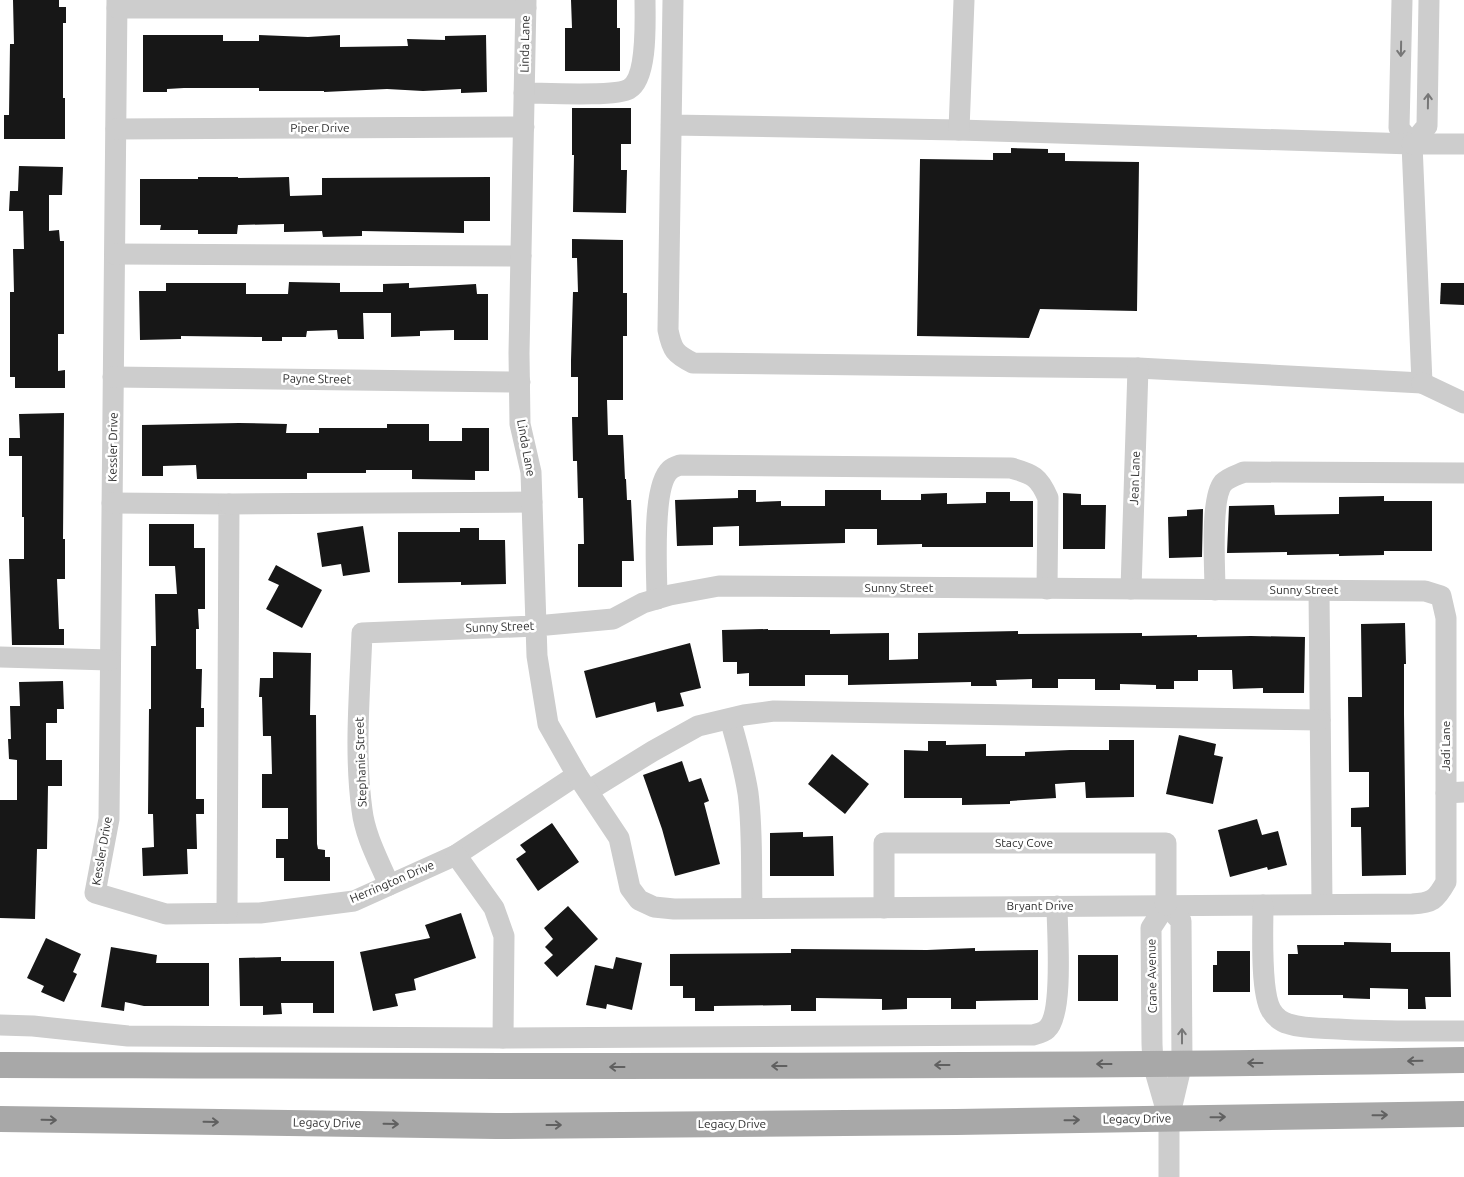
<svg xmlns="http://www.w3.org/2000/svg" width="1464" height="1177" font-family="Ubuntu,sans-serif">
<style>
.building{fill:#171717}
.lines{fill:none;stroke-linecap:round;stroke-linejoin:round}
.minor{stroke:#cdcdcd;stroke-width:21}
.major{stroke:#a8a8a8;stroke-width:26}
.oneway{stroke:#777}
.oneway2{stroke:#606060}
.labels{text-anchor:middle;stroke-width:5;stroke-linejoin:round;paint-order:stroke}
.street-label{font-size:12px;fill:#303030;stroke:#fff}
</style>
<rect width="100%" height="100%" fill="#fff"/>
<g class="building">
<path d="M13,0H59V7H66V23H63V98H65V139H4V115H9L10,44H14Z"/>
<path d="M571,0H617V28H620V71H565V28H572Z"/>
<path d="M143,35H223V41H259V35L308,37L340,35V47L408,46L407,39L445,40V36L486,35L487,92L461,93V89L423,91L387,89L324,92V91H259V88H184L167,89V92H143Z"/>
<path d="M572,108H631V144H621V170H627L626,213L573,212L574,155H572Z"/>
<path d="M1011,148L1048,149V153H1065V161L1139,162L1137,311L1040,309L1029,338L917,336L920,159L993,160V153H1011Z"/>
<path d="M19,166L63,167L62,195H49V231L59,230L60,241H64V334H58V371L65,370V388H15V377H10V292H14L13,249H24L23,211H9L10,191H18Z"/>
<path d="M198,177H238V178L289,177L290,196L322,195V178L490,177V221H464V233L362,231V236L323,237L322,231L284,232V224L238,225L237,234H198V230H160L161,225H140V179H198Z"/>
<path d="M572,239L623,240V293H627V336H623V400H607L608,435H623L625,479H626L627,500H631L634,561H622V587H578V544H584L583,498H578L577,461H573L572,417H578V377H571V360L573,292H578L577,258H572Z"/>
<path d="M289,282L340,283V292H383V284L409,283V288L476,284L477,294H488V340H454V330L420,331V336L391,337V313H363L364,339H338L337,330L307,331L306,337H282V341H262V337L181,336V339L140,340L139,291H166V283H246V294H288Z"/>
<path d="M1441,283H1464V305L1440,304Z"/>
<path d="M64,413L63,539H65V579H57L59,629H64V645H12L9,559H24V517H22V456H9V438H20L19,414Z"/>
<path d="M239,423L287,424L286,433H319V428H387V424H429V441H462V428H489V471H475V480L412,479V470H366V473H307V479H197L196,465L163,466V476H142V425Z"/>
<path d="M738,490H756V502L781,501V506H825V490H881V500H921V494L947,493V504L986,503V492H1010V501H1033V547H922V544L877,545V529H845V543L739,546V526L713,527V545L677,546L675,500L738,498Z"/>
<path d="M1063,493L1081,494V505H1106L1105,549H1063Z"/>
<path d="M1384,496V501H1432V551H1384V555L1339,556V554L1287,555V552L1227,553L1229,506L1274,505L1275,515L1339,514V497Z"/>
<path d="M1203,509L1202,557L1169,558L1168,517L1187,516V510Z"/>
<path d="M149,524H194V548H205V609H198L199,629H196V669H202L201,708H204V727H196V799H204V814H196L197,849H187L188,874L143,876L142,848L154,847L153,814H148L149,709H151V646H156L155,594H177L175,566H149Z"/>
<path d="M363,526L370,572L343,576L341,564L322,567L317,533Z"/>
<path d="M460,528H479V540H505L506,584L461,585V582L398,583V532H460Z"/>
<path d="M276,565L322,590L302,628L266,609L279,585L268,580Z"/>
<path d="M1405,623L1406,664H1404V714L1406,875L1362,876L1361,827H1351V808L1369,807V772H1349L1348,697H1362L1361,624Z"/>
<path d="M768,629V630H830V634L889,633V660L918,659V633L1018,631V634L1142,633V636L1197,635V637L1251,636L1305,637L1304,693H1263V688L1233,689L1232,670H1198V681H1174V689H1156V685L1120,684V690H1095V679H1058V688H1032V679L996,680L997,686H971V682L848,685V675H805V686H749V673L737,674V662H723L722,630Z"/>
<path d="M690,643L701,688L680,693L684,706L657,712L655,702L596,718L584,671Z"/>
<path d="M273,652L311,653L310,715H316L317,844L318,849L325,850V857H330V881H284V858H276V839H288V808H262V774H272L271,736H263L262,697H259L260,678H273Z"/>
<path d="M63,681L64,709H57V723H46V760H62V786H48L47,849H37L35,919L0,918V800H17V760L9,759L8,739H11L10,706H20L19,682Z"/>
<path d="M1179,735L1216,744L1214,755L1223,757L1213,804L1166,794Z"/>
<path d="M1109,740H1134V797L1086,798L1085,782L1055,784L1056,798L1010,801V804L962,805V798H904V750L928,751V741H946V745L986,744V756H1025V752L1070,750H1109Z"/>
<path d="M832,754L869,784L845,814L808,784Z"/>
<path d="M682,761L689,782L701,778L709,801L704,803L720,864L675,876L662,829L643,775Z"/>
<path d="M1257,819L1262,835L1278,831L1287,865L1268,870L1267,867L1230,877L1218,830Z"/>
<path d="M552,823L579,862L538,891L516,859L526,852L520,845Z"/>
<path d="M803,832V837L833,836L834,876H770V833Z"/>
<path d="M568,906L598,939L557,977L544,963L553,955L545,947L553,939L544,928Z"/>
<path d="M461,913L476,958L414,979L416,990L395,994L398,1006L373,1011L360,952L430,938L425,925Z"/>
<path d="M46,938L81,954L73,972L77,974L64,1002L41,992L44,986L27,978Z"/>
<path d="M1344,942L1391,943V952H1450L1451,997H1425L1426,1009H1408V989L1370,988V999L1343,998V995H1288V954H1298L1297,945H1344Z"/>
<path d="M111,947L157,955L156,963H209V1006H144L125,1002L124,1011L101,1007Z"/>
<path d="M975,948V951L1038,950V1000L976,1001V1009H951V998H907V1009L882,1010V999L816,998V1011H791V1005L714,1006V1011H695V998H683V986H670V954L791,953V949L927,950Z"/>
<path d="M1217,951H1250V992H1213V965H1217Z"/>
<rect x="1078" y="955" width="40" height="46"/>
<path d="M281,957V961H334V1013H313V1003H281L282,1014L263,1015V1006H240L239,958Z"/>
<path d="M616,957L642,963L632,1010L607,1004L606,1009L586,1005L595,965L613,969Z"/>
</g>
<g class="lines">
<g class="minor">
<path d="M117,0L109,819L95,893L166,914L260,913L354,901L456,855L577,775"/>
<path d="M1402,0L1399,128L1412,144"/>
<path d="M117,8H526"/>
<path d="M524,93C543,93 616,97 629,89C648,78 645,20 645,0"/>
<path d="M671,125L959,130L1412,144L1422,383L1138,368L693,363C675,354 672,350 668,330L673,0"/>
<path d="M116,129L524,127"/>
<path d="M959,130L964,0"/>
<path d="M1412,144L1427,126L1429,0"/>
<path d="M1412,144H1464"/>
<path d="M115,254L521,256"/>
<path d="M113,377L520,382"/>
<path d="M1422,383L1464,403"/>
<path d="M112,503L229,504L227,913"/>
<path d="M229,504L532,502"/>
<path d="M1131,589L1138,368"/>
<path d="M1215,590C1215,567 1210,499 1223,483C1229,477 1237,475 1244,472L1464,473"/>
<path d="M1319,591L1322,904"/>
<path d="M657,599C657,572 651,487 670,470C672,468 677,466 680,465L1011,468C1033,474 1039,477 1048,498L1047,589"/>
<path d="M0,657L110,660"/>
<path d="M730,719C737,743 744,768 748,793C753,831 751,870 752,908"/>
<path d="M588,791L653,751L698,726L744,715L774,711L1320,720"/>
<path d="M1446,793L1464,792"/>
<path d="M456,855L494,908L504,936L503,1038"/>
<path d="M389,885C379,861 365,836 362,810C354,752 360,691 362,633L536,626L613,619L643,603L670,595L719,586L1425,591L1441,596L1446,618V882C1436,900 1432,903 1412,904L674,909L654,907L639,900L630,888L619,838L577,775L548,724L537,656L531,472L520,424L519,353L526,0"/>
<path d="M1166,905L1181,921L1182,1063L1169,1118V1177"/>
<path d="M1166,905L1151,928L1152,1044L1153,1064L1168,1116"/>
<path d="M1263,905C1263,929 1260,991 1271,1010C1275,1017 1282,1022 1289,1024C1305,1029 1322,1028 1338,1029C1380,1032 1422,1031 1464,1031"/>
<path d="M884,908V843H1166V905"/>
<path d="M0,1025L33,1026L128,1036L503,1038L1033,1035C1037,1034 1044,1032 1047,1029C1064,1014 1057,930 1057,906"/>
</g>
<g class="major">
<path d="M0,1065C488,1066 976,1068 1464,1060"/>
<path d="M0,1119L496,1126L956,1122L1464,1114"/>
</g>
</g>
<defs><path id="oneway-shaft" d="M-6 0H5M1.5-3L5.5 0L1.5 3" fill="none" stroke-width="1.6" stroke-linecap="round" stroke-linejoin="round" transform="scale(1.25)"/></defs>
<g class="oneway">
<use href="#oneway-shaft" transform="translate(1401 49) rotate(91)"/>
<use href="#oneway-shaft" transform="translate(1428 101) rotate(-89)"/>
<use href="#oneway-shaft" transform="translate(1182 1036) rotate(-90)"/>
</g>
<g class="oneway2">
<use href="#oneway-shaft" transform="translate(1415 1061) rotate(179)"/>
<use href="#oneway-shaft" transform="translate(1255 1063) rotate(180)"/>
<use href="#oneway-shaft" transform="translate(1104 1064) rotate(180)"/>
<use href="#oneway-shaft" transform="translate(942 1065) rotate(180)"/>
<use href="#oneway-shaft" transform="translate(779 1066) rotate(180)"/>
<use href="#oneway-shaft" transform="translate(617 1067) rotate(-180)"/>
<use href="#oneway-shaft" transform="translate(1380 1115) rotate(-1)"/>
<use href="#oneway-shaft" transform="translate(1218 1117) rotate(-1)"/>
<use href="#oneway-shaft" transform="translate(49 1120) rotate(1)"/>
<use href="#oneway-shaft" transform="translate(1072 1120) rotate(-1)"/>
<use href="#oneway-shaft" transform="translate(211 1122) rotate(1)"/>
<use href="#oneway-shaft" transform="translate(391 1124) rotate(1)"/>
<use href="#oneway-shaft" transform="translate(554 1125)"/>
</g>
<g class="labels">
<g class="street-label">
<text transform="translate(525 44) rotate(-89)" y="4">Linda Lane</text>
<text x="320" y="132">Piper Drive</text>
<text transform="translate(317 379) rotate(1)" y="4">Payne Street</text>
<text transform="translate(113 447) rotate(-89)" y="4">Kessler Drive</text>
<text transform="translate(526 448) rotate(80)" y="4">Linda Lane</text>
<text transform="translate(1135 478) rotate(-88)" y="4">Jean Lane</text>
<text x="899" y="592">Sunny Street</text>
<text x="1304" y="594">Sunny Street</text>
<text transform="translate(500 627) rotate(-2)" y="4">Sunny Street</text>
<text transform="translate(1446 746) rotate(-90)" y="4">Jadi Lane</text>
<text transform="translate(361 762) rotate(-92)" y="4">Stephanie Street</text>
<text x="1024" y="847">Stacy Cove</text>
<text transform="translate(102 851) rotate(-80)" y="4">Kessler Drive</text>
<text transform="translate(392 882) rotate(-23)" y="4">Herrington Drive</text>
<text x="1040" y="910">Bryant Drive</text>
<text transform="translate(1152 976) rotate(-91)" y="4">Crane Avenue</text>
<text transform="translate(1137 1119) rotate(-1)" y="4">Legacy Drive</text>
<text transform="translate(327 1123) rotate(1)" y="4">Legacy Drive</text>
<text x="732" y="1128">Legacy Drive</text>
</g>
</g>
</svg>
